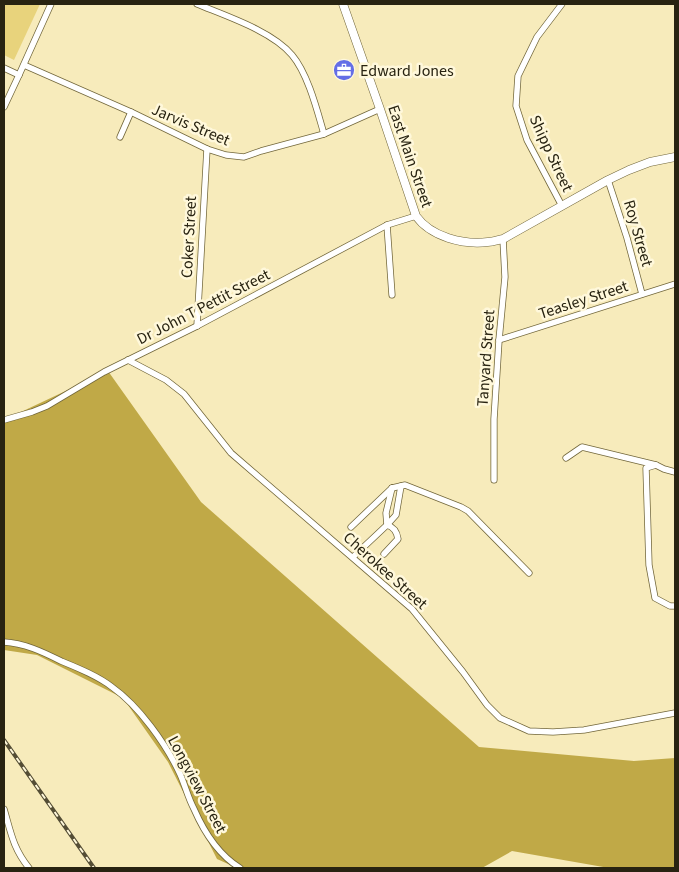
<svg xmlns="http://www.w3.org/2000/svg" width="679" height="872" font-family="'Source Sans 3',sans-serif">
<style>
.green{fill:#e8d37c}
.forest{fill:#c0a947}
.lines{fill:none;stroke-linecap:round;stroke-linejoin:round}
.street-casing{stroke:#72673b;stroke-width:7}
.secondary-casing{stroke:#72673b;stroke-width:9}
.street{stroke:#fff;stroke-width:5.5}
.secondary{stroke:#fff;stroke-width:8}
.rail-casing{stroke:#544d35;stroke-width:4}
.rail{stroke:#fff8db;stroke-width:2;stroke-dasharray:5.5;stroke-linecap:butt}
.labels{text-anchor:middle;stroke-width:5;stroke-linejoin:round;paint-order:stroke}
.poi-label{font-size:16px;fill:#282311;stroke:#fff8db;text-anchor:start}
.street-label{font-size:16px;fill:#282311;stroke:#fff8db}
</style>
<rect width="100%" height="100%" fill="#f7ebbb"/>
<path class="green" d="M4,4H40L14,60L4,55Z"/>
<path class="forest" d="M108,371L201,502L479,747L634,761L675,758V868H609L512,851L482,868H237L217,859L168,762L123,698L37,655L4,650V420Z"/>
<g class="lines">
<g class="street-casing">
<g id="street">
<path d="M197,4C226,16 272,31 292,55C308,74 317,110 324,134"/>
<path d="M562,4L537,37L518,76L516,106L527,140L562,206"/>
<path d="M24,65L131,112L207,149L226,155L244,157L261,151L324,134L380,109"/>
<path d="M4,68L19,75"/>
<path d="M4,107L19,75L51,4"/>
<path d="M120,137L131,112"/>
<path d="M608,180L627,238L642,294"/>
<path d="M387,225L392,295"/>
<path d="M197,326L207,149"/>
<path d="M499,340L675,284"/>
<path d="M128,360L166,380L184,394L231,453L412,609L463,672L487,705L500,718L529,731L553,732L584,730L675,713"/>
<path d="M4,420L32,412L47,406L104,372L197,326L387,225L416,216"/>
<path d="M566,458L582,447L656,465L664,469L675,472"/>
<path d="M656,465L646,468L649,565L655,598L670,606H675"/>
<path d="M494,480V419L499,340L505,277L503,239"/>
<path d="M392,488L405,485L461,507L468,511L529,573"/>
<path d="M387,525L386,513L392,488"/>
<path d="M351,527L392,488"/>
<path d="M384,554L398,539C397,532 394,527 387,525"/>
<path d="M353,557L387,525L396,515L401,486"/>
<path d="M4,642C24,643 43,652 61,661C78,668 98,676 112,687C139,706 166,744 180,774C185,785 188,798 194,809C204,832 219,855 240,868"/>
<path d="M4,809C11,833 13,848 29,868"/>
</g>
</g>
<g class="secondary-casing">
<path id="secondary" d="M343,4L380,109L416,216C431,237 463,245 488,242C493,242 498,240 503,239L608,180L629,170L650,162L675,157"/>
</g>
<use href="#street" class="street"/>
<use href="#secondary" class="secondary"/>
<g class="rail-casing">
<path id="rail" d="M4,740L94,868"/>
</g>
<use href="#rail" class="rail"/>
</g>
<defs>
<g id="office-disc" transform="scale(1.125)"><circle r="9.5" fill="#646ee6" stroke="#fff8db"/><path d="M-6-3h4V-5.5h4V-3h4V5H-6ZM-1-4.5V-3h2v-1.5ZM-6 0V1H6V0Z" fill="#fff"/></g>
</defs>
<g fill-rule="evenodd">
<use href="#office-disc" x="344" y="70"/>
</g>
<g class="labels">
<g class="poi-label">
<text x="360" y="76">Edward Jones</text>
</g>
<g class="street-label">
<text transform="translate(191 124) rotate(23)" y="6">Jarvis Street</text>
<text transform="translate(552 153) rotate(65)" y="6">Shipp Street</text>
<text transform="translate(411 156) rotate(71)" y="6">East Main Street</text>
<text transform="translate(639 233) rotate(74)" y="6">Roy Street</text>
<text transform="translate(188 237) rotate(-87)" y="6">Coker Street</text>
<text transform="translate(583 299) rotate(-18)" y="6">Teasley Street</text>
<text transform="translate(203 306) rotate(-27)" y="6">Dr John T Pettit Street</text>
<text transform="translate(485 358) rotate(-86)" y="6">Tanyard Street</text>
<text transform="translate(386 570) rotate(42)" y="6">Cherokee Street</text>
<text transform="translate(198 784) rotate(62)" y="6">Longview Street</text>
</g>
</g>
<rect width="679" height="872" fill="none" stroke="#282311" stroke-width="10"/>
</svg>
